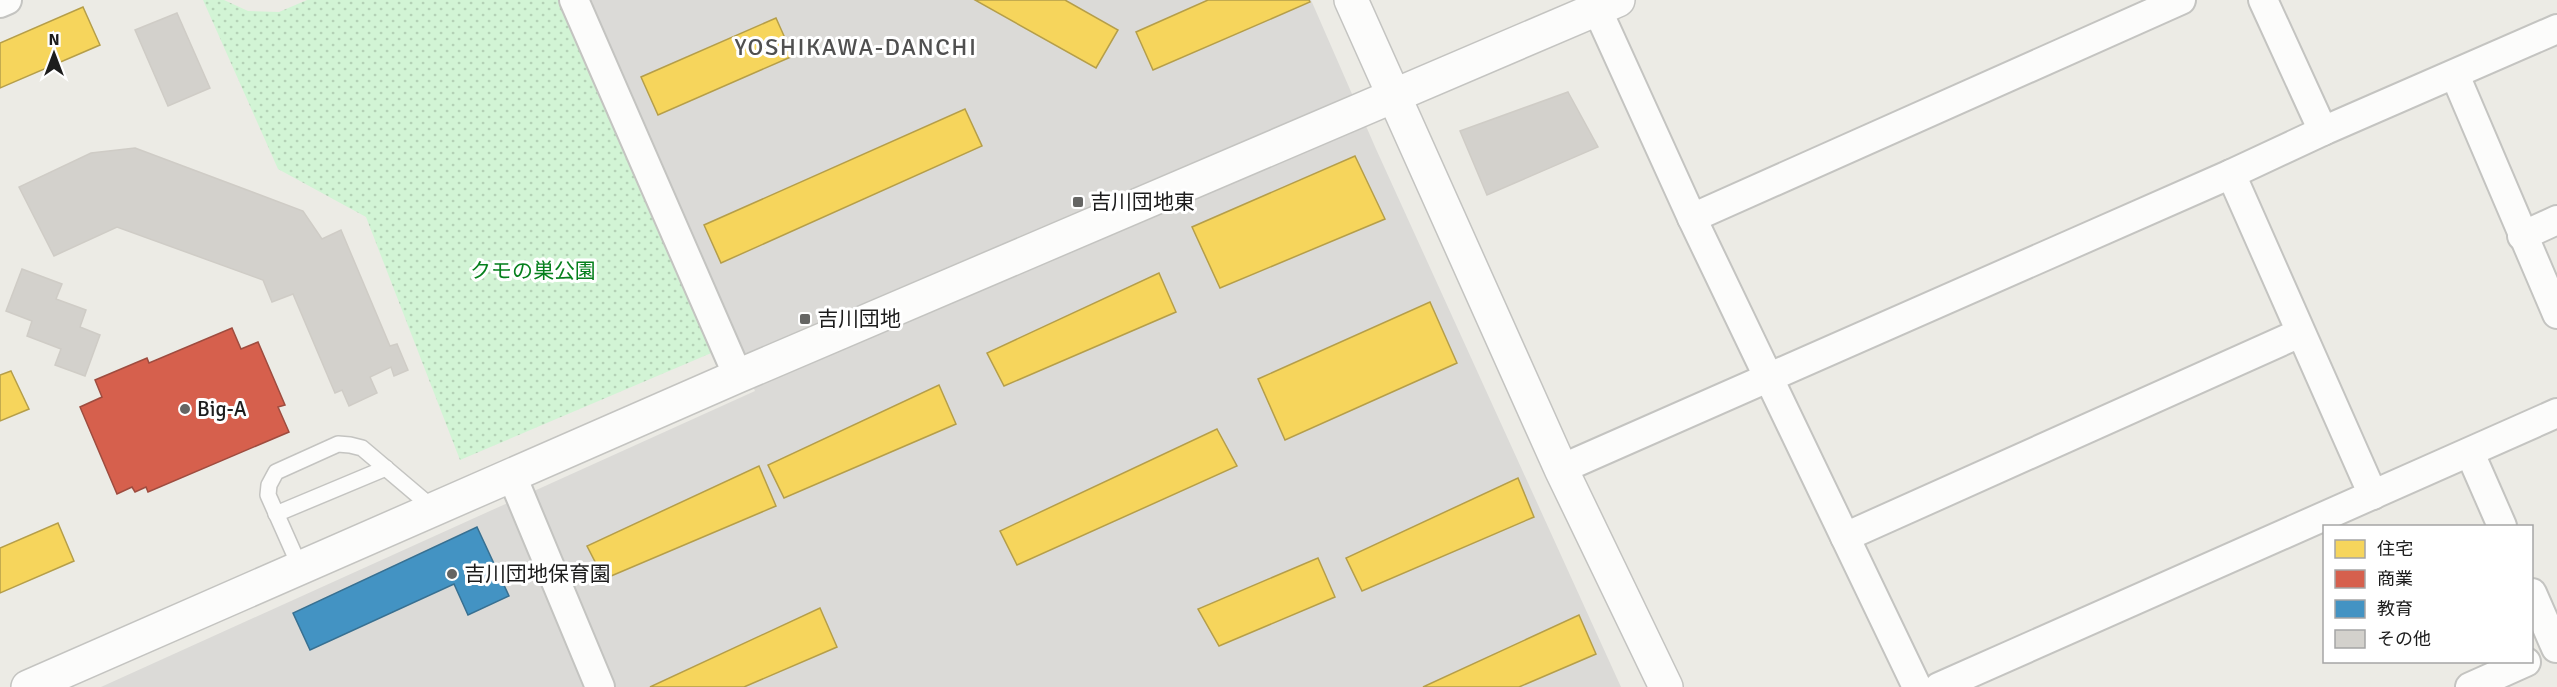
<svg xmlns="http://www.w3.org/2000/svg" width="2557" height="687" font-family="Signika,'Noto Sans JP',sans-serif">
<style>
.residential{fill:#dbdad7}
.park{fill:url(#park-dots)}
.homes{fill:#f6d55c;stroke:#b59e49;stroke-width:1.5}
.shops{fill:#d6604d;stroke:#9e4c3f;stroke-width:1.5}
.schools{fill:#4393c3;stroke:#387091;stroke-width:1.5}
.building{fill:#d3d1cc;stroke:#cfccc6;stroke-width:1.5}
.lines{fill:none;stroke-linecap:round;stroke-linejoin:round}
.service-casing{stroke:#c4c4c1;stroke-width:18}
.minor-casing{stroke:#c4c4c1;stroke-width:32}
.tertiary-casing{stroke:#c4c4c1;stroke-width:36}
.service{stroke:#fcfcfb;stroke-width:15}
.minor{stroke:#fcfcfb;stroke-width:28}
.tertiary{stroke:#fcfcfb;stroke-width:33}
.poi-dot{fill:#656563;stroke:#fff;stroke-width:2}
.labels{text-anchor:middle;stroke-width:6;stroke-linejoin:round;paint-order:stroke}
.poi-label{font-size:21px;fill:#1d1d1d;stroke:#fff;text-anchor:start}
.park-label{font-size:21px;fill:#06801d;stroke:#fff}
.quarter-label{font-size:24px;letter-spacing:1.5px;fill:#505050;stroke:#fff}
</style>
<defs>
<pattern id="park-dots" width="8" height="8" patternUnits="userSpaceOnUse" patternTransform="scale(1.5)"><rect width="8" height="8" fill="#d2f4d5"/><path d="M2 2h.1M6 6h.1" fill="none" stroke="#b4d1b6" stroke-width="1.8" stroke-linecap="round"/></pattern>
</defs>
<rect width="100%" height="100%" fill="#ecebe5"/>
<path class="residential" d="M583,0H1311L1376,149L1621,687H101L755,391Z"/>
<path class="park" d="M203,0H224L248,11L279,12L307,0H563L716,351L460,460L366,217L278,169Z"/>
<g class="homes">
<path d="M975,0H1065L1118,30L1096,68Z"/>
<path d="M1208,0H1309L1310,2L1153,70L1136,32Z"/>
<path d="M83,7L100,45L0,88V43Z"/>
<path d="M776,18L793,56L658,115L641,77Z"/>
<path d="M965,109L982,146L721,263L704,225Z"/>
<path d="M1355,156L1385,219L1220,288L1192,227Z"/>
<path d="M1159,273L1176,312L1004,386L987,353Z"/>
<path d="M1430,302L1457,363L1285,440L1258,379Z"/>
<path d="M11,371L29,409L0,421V375Z"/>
<path d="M939,385L956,424L784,498L768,465Z"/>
<path d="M1217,429L1237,466L1017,565L1000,531Z"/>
<path d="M759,466L776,506L604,579L587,546Z"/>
<path d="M1518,478L1534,517L1362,591L1346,558Z"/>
<path d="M58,523L74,561L0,593V548Z"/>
<path d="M1318,558L1335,597L1219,646L1198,609Z"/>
<path d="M820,608L837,647L744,687H650Z"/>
<path d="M1579,615L1596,654L1519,687H1423Z"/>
</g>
<path class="shops" d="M232,328L241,349L258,342L285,405L278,407L289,432L148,492L146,487L135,492L132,487L117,494L80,407L102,397L95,380L147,358L149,363Z"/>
<path class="schools" d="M477,527L509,596L468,615L454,584L310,650L293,613Z"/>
<g class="building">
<path d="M177,13L210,88L168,106L135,30Z"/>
<path d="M1568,92L1598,147L1487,195L1460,131Z"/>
<path d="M135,148L303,211L322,239L341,230L390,346L397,344L408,370L394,376L391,367L370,377L377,393L349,406L342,390L335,393L293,294L272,302L263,280L117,227L54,256L19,187L91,153Z"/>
<path d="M22,269L62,284L56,299L86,310L80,327L100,335L85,376L55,365L61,349L27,336L32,321L6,311Z"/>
</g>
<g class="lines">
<g class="service-casing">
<g id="service">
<path d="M276,514L386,468"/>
<path d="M300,567L268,495L269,485L276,472L338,444L350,445L362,448L434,509"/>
</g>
</g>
<g class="minor-casing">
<g id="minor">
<path d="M574,0L738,376"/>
<path d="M2263,0L2323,131"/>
<path d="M0,3L7,0"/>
<path d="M1597,9L1692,218L1917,687"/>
<path d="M2455,75L2557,314"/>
<path d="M2231,174L2373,495"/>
<path d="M1692,218L2181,0"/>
<path d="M2522,236L2557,220"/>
<path d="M2470,453L2502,526"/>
<path d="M1561,469L2231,174L2323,131L2557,29"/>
<path d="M512,476L600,687"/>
<path d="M1845,537L2300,333"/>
<path d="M2532,593L2556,648"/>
<path d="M1939,687L2557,413"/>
<path d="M2470,687L2526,662"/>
</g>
</g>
<g class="tertiary-casing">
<g id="tertiary">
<path d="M1351,0L1561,469L1666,687"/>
<path d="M28,687L738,376L1618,0"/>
</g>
</g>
<use href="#service" class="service"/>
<use href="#minor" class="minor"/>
<use href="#tertiary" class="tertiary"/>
</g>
<g class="poi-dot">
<rect x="1072" y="196" width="12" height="12" rx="3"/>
<rect x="799" y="313" width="12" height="12" rx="3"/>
<circle cx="185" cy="409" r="6"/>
<circle cx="452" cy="574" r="6"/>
</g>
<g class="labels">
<g class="poi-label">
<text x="1090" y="209">吉川団地東</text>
<text x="817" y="326">吉川団地</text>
<text x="197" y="416">Big-A</text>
<text x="464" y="581">吉川団地保育園</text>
</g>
<g class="park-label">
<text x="533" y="278">クモの巣公園</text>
</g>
<g class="quarter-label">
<text x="856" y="55">YOSHIKAWA-DANCHI</text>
</g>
</g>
<rect x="2323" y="525" width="210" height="138" fill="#ffffff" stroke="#a5a5a5" stroke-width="1.5"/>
<rect x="2335" y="540" width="30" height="18" fill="#f6d55c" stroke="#a5a5a5" stroke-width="1.5"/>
<text x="2377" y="555" font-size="18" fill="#1d1d1d">住宅</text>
<rect x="2335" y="570" width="30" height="18" fill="#d6604d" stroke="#a5a5a5" stroke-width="1.5"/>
<text x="2377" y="585" font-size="18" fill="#1d1d1d">商業</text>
<rect x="2335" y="600" width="30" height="18" fill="#4393c3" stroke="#a5a5a5" stroke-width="1.5"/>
<text x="2377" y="615" font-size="18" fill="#1d1d1d">教育</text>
<rect x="2335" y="630" width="30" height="18" fill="#d3d1cc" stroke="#a5a5a5" stroke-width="1.5"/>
<text x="2377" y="645" font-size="18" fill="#1d1d1d">その他</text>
<g transform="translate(54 54)" stroke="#ffffff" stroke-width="4.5" paint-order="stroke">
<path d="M0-4.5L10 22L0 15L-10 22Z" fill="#1d1d1d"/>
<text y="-9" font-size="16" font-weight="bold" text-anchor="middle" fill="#1d1d1d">N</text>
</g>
</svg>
